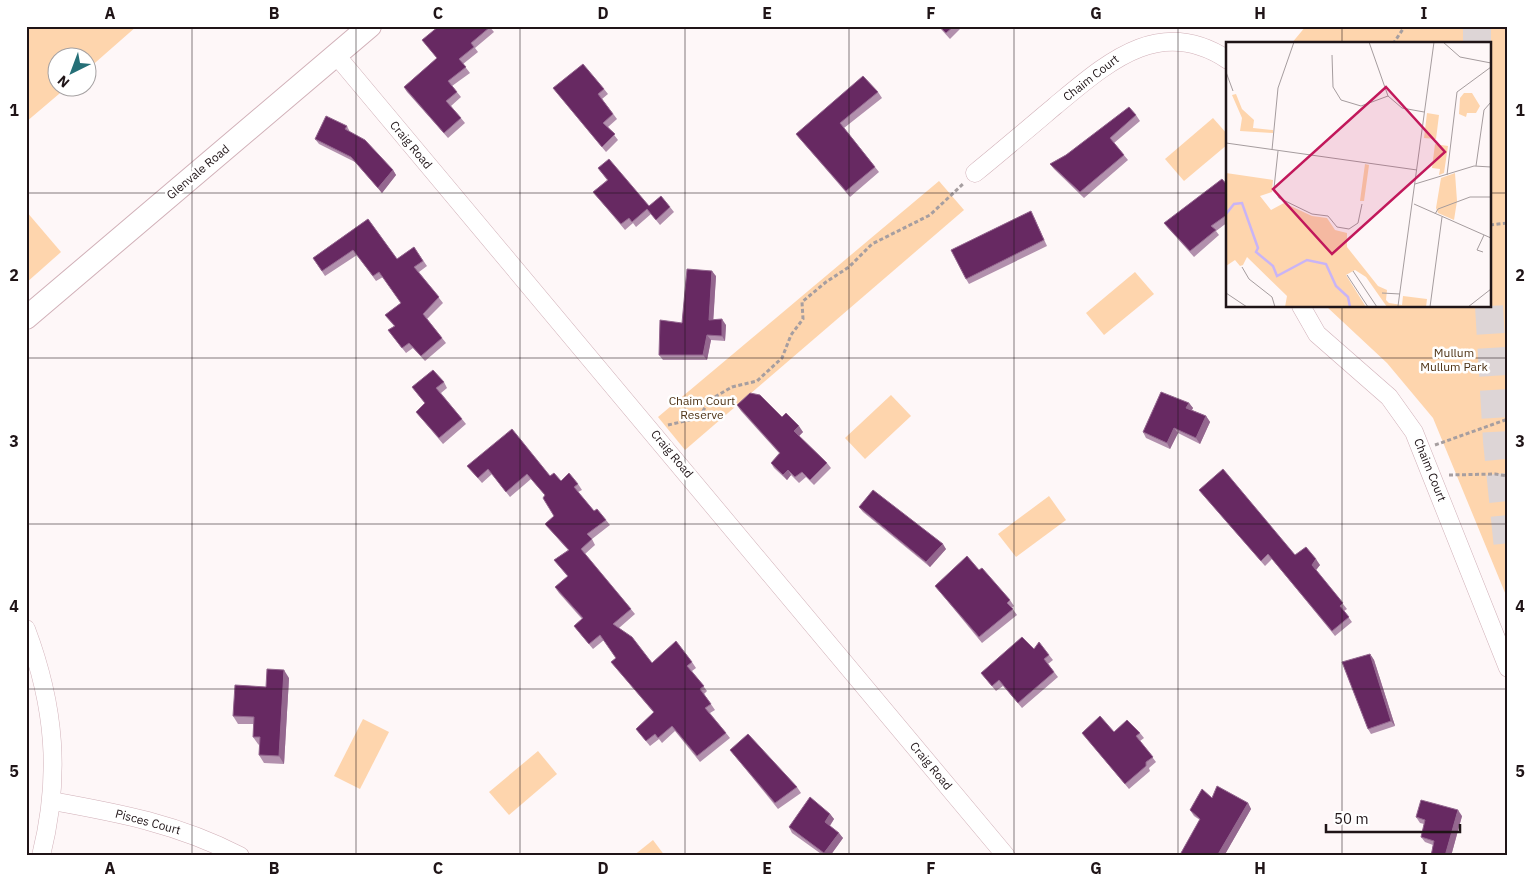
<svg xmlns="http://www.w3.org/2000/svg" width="1534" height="882" font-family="'IBM Plex Sans',sans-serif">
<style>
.green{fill:#fed5ad}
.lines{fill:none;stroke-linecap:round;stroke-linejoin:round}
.motorway-tunnel{stroke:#ddd5d6;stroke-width:28;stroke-dasharray:28 14;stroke-linecap:butt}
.minor-casing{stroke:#d1b0b8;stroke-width:19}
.tertiary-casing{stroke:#d1b0b8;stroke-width:24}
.path{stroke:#a69ea0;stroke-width:3;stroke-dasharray:4 2.5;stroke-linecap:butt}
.minor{stroke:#fff;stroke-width:18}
.tertiary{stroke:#fff;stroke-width:22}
.wall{fill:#b290ad}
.shaded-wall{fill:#94678f}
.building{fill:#672962;stroke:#94678f}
.grid{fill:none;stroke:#1f1417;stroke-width:1;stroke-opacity:0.55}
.labels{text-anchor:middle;stroke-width:5;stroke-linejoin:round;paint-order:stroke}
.street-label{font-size:12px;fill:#1f1417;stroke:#fff}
.park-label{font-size:12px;fill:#4e3315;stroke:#fff}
.inset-river{fill:none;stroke:#c9b4f6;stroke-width:2.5}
.inset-road{fill:none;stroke:#a59c9e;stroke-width:1}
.view{fill:#c2185b;fill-opacity:0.15;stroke:#c2185b;stroke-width:2.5}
.inset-edge{fill:none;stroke:#1f1417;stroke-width:2.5}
.neatline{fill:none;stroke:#1f1417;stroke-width:2}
.grid-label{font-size:16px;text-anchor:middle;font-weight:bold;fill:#1f1417}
</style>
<rect width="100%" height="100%" fill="#fef7f8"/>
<g class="green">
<path d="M26,26H137L88,69V58H58V88H66L26,122Z"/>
<path d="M1306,26H1508V600L1433,418L1387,363L1327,307L1490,306V44H1291Z"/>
<path d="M1213,118L1228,135V144L1184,181L1165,159Z"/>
<path d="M939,181L964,210L685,450L658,417Z"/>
<path d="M26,211L61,252L26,283Z"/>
<path d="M1135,272L1154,294L1104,335L1086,313Z"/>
<path d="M891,395L911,416L865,459L845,438Z"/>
<path d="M1049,496L1066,520L1016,557L998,534Z"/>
<path d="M363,719L389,732L360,789L334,776Z"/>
<path d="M538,751L557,774L509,815L489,792Z"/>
<path d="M653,840L665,856H633Z"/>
</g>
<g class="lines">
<g class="motorway-tunnel">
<path d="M1477,26V44"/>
<path d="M1489,306L1497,441L1508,548"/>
</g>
<g class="minor-casing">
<g id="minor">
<path d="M336,55L1006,856"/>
<path d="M975,173C1002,151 1029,128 1055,106C1106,64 1159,14 1228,60"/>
<path d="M1301,306L1317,334L1389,397L1414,432L1508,668"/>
<path d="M26,629C55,706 61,776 41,856"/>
<path d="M52,801C119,813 178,824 240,856"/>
</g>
</g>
<g class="tertiary-casing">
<path id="tertiary" d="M26,318L370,26"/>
</g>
<g class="path">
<path d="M1393,44L1405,26"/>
<path d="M1490,225L1508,223"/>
<path d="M668,425L698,418L711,399L732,387L757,381L782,358L791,335L803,319L802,302L826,282L849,267L872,244L930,215L964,183"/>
<path d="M1435,445L1508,419"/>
<path d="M1449,475L1495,474L1508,476"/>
</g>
<use href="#minor" class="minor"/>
<use href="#tertiary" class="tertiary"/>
</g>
<g class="wall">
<path d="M489,26L494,32L475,48L478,52L463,64L470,73L452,86L461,97L451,106L465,123L448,138L407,92L404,87L437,58L422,40Z"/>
<path d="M938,26H963L950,39Z"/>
<path d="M553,88L604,89L608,94L602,99L617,119L608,127L618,140L606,152Z"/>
<path d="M878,92L882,98L844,128L879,172L850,197L800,139L796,134Z"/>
<path d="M1136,115L1140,121L1114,143L1128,160L1084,198L1054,169L1050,164Z"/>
<path d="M347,126L350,132L393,170L396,175L382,193L355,162L319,144L315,139Z"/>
<path d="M598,168L649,206L670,207L674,212L660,225L651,214L636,227L633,223L625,230L593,192L607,180Z"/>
<path d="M1228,186V222L1216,231L1219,235L1194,257L1168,228L1164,223Z"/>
<path d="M1034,217L1047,246L969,284L966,279Z"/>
<path d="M368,219L397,259L414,247L427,266L419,272L443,303L427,319L446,343L425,361L413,348L406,353L388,330L394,326L385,315L401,303L383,277L376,281L357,255L325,276L313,258Z"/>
<path d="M716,276L713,320L726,325L725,341L711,340L707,360H663L659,355Z"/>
<path d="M444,382L447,388L441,393L466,424L443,444L416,412L425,403L412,387Z"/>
<path d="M1189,403L1193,408L1192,410L1206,416L1210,422L1200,444L1178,433L1170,449L1146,438L1143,432Z"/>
<path d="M737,405L782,417L803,432L799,436L827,463L831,468L814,485L806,477L799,483L791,475L787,480L774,468L771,463L779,453L741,411Z"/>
<path d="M467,466L550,476L561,481L578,484L582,490L578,492L594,511L606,520L610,525L592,539L595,545L585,554L635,614L619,628L652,663L692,662L696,668L692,671L707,691L704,694L715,710L710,713L730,738L700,762L675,731L662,743L659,739L650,746L636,729L654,713L611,662L616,658L604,640L593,649L578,631L574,626L582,619L559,593L555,587L568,577L554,560L568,550L545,524L554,516L545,495L531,479L510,497L492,474L482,483Z"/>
<path d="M1199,490L1295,555L1320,565L1316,570L1347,609L1344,611L1352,622L1335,636L1272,559L1265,566L1203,495Z"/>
<path d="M859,507L946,549L930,567L863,512Z"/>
<path d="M979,570L1010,600L1014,606L1012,608L1017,615L982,643L935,586Z"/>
<path d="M1034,649L1049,655L1053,660L1048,664L1058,677L1022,708L1003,686L996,691L981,673Z"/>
<path d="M1370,654L1374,660L1395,726L1371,734L1368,729Z"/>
<path d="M289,678L284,764L264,763L259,755V745L258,744L253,737V724H238L233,716L266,687Z"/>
<path d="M1114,732L1140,733L1144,738L1140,741L1156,762L1149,768L1150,771L1129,789L1082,733Z"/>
<path d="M730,750L797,787L801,793L778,809Z"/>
<path d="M1212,798L1248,803L1251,809L1224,856H1182L1181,853L1200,820L1194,816L1190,810Z"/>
<path d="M830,814L834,819L830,826L843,838L830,856H824L792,833L789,827Z"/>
<path d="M1462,816L1451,856H1431L1433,845L1425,842L1421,837L1424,824L1420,823L1416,817Z"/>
</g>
<g class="shaded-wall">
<path d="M393,170L396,175L382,193L378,188Z"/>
<path d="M712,271L716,276L713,325L709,320Z"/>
<path d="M722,319L726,325L725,341L722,336Z"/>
<path d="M707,335L711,340L707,360L703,355Z"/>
<path d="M1189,403L1193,408L1190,413L1186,408Z"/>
<path d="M1206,416L1210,422L1200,444L1196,438Z"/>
<path d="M799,426L803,432L798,437L794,431Z"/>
<path d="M1174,428L1178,433L1170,449L1167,443Z"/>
<path d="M788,470L791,475L787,480L783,475Z"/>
<path d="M943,544L946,549L930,567L926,562Z"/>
<path d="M1316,559L1320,565L1316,570L1312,565Z"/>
<path d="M1370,654L1374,660L1395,726L1391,721Z"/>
<path d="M284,670L289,678L284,764L279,756Z"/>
<path d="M1248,803L1251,809L1224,856H1217Z"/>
<path d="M1458,810L1462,816L1451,856H1445Z"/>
<path d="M830,814L834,819L828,828L825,822Z"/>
<path d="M839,833L843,838L830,856H826L824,853Z"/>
</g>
<g class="building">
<path d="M439,26L490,27L471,43L474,47L459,59L466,67L448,81L457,92L446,101L461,118L444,133L404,87L437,58L422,40Z"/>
<path d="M939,26H954L946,33Z"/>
<path d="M583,64L604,89L598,94L613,114L603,123L615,134L602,147L553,88Z"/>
<path d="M863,76L878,92L840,123L875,167L846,191L796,134Z"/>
<path d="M1129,107L1136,115L1110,138L1124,155L1080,192L1050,164L1066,155Z"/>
<path d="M326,116L347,126L345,129L365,140L393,170L378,188L351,157L315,139Z"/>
<path d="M609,159L649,206L661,196L670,207L656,220L647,209L632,222L629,218L621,224L593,192L608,180L598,168Z"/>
<path d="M1222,179L1228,186V214L1211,226L1216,230L1190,251L1164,223Z"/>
<path d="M1031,211L1044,240L966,279L951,250Z"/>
<path d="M368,219L397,259L414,247L423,261L414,267L439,297L423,314L442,338L421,356L409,343L402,348L388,330L395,326L385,315L401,303L379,272L373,276L353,250L322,271L313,258Z"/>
<path d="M687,269L712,271L709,320L722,319V336L707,335L703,355H659L660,320L682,323Z"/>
<path d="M433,370L444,382L436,388L462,419L439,438L416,412L425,403L412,387Z"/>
<path d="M1161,392L1189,403L1186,408L1206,416L1196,438L1174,428L1167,443L1143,432Z"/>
<path d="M750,393L760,395L782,417L786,413L799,426L794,431L827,463L810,480L802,472L795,477L788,470L783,475L771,463L780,453L737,405Z"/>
<path d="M512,429L550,476L554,473L561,481L569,473L578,484L574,487L594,511L597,509L606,520L587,534L592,539L581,549L631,609L613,624L632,637L652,663L676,641L692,662L687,666L704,686L700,689L711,704L705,708L726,733L697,756L672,726L658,738L655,734L646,741L636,729L654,712L611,662L616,658L600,635L589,644L574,626L583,618L555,587L568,576L554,560L569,550L545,524L554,516L543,498L545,495L527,474L506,492L488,469L478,478L467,466Z"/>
<path d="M1223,469L1295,555L1306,547L1316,559L1312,565L1343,603L1340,606L1349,617L1332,631L1268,554L1261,561L1199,490Z"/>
<path d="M873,490L943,544L926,562L859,507Z"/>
<path d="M967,556L979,570L982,568L1010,600L1007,603L1013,609L979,637L935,586Z"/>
<path d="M1022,637L1034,649L1039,642L1049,655L1044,659L1054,672L1018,703L999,680L992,686L981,673Z"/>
<path d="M1370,654L1391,721L1368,729L1342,662Z"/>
<path d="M267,669L284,670L279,756L259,755L260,737H253L254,717L233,716L235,685L266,687Z"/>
<path d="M1100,716L1114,732L1127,720L1140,733L1136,736L1153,757L1146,762V766L1125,784L1082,733Z"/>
<path d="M748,734L797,787L775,803L730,750Z"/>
<path d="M1217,786L1248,803L1217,856H1185L1181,853L1200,819L1190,810L1202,789L1212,798Z"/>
<path d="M810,797L830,814L825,822L839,833L824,853L789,827Z"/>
<path d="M1421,800L1458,810L1445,856H1431L1434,841L1421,837L1425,820L1416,817Z"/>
</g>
<path class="grid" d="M192,26V856M356,26V856M520,26V856M685,26V856M849,26V856M1014,26V856M1178,26V856M1342,26V44M26,193H1228M1490,193H1508M1342,306V856M26,358H1508M26,524H1508M26,689H1508"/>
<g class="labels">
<g class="street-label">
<text transform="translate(1091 78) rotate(-38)" y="4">Chaim Court</text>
<text transform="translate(411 145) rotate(50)" y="4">Craig Road</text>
<text transform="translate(198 172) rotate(-40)" y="4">Glenvale Road</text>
<text transform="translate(672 454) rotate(50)" y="4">Craig Road</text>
<text transform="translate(1430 470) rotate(68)" y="4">Chaim Court</text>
<text transform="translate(931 766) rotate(50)" y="4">Craig Road</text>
<text transform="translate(148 822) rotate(15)" y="4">Pisces Court</text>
</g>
<g class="park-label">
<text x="1454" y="357">Mullum<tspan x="1454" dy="14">Mullum Park</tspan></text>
<text x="702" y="405">Chaim Court<tspan x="702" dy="14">Reserve</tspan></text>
</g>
</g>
<g transform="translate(1226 42)">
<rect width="265" height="265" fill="#fef7f8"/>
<path d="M238,51H246L254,64L250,71H241L240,75L233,72L234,56ZM10,52L16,67L28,78L27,86L47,88V91L14,89L16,76L6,53ZM201,71L213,73L210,97L198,96ZM209,102L222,104L218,131L213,133L214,127L206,126ZM139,122L143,123L138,159H134ZM0,131L47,138L46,150L34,154L45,168L58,161L86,174L101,176L109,188L121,191V205L152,244L161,248L160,258L163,261L176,263L177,254L201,257L200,265H161L140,235L129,228L120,233L140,265H59L61,254L21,215L17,223L14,224L9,218L0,224ZM229,131L231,159L228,178L212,171L210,166L215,136Z" fill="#fed5ad"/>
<path class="inset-river" d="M0,172L8,162L16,161L32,206L30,210L47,224L51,234L81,218L100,222L110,244L122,255L124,265"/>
<path class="inset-road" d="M143,0L162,54L176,66L198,70M217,0L234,15L265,21M106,13L107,45L115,58L135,64L162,54M0,30L7,49M0,101L191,128M46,108L52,46L68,0M52,109L48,146L53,156L86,172L102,174L111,185L123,187L132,181L136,162M250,124L258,68L265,60M221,133L231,50L265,25M189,142L248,124L265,125M188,162L265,196M209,172L212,167L244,155H265M257,210L251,208L258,193M16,225L23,237L46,255L49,265M127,229L151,265M121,233L142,265M0,251L21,265M156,251L174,252M172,264L208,0M204,265L216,175M242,265L265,247"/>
<path class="view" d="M160,45L219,110L106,212L47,147Z"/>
<rect width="265" height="265" class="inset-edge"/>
</g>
<rect width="1534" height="882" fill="none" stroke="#ffffff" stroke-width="55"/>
<g transform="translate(72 72) rotate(222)"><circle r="24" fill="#ffffff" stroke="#a5a1a2"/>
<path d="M0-4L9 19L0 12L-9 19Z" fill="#256f77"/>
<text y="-8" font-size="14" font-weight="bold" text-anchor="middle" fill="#1f1417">N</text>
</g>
<path d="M1326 824v8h134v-8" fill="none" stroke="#1f1417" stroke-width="2.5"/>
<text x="1334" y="824" font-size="15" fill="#1f1417" stroke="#ffffff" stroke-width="4" paint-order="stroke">50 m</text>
<rect x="28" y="28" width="1478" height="826" class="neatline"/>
<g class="grid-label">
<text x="110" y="19">A</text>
<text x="274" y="19">B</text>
<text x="438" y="19">C</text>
<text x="603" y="19">D</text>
<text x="767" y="19">E</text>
<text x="931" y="19">F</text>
<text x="1096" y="19">G</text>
<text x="1260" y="19">H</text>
<text x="1424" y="19">I</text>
<text x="14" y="116">1</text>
<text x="1520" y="116">1</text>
<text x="14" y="281">2</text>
<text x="1520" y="281">2</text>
<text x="14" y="447">3</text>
<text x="1520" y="447">3</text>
<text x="14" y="612">4</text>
<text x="1520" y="612">4</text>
<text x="14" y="777">5</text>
<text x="1520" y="777">5</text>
<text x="110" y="874">A</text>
<text x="274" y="874">B</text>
<text x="438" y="874">C</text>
<text x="603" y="874">D</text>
<text x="767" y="874">E</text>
<text x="931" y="874">F</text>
<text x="1096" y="874">G</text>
<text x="1260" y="874">H</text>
<text x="1424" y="874">I</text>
</g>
</svg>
